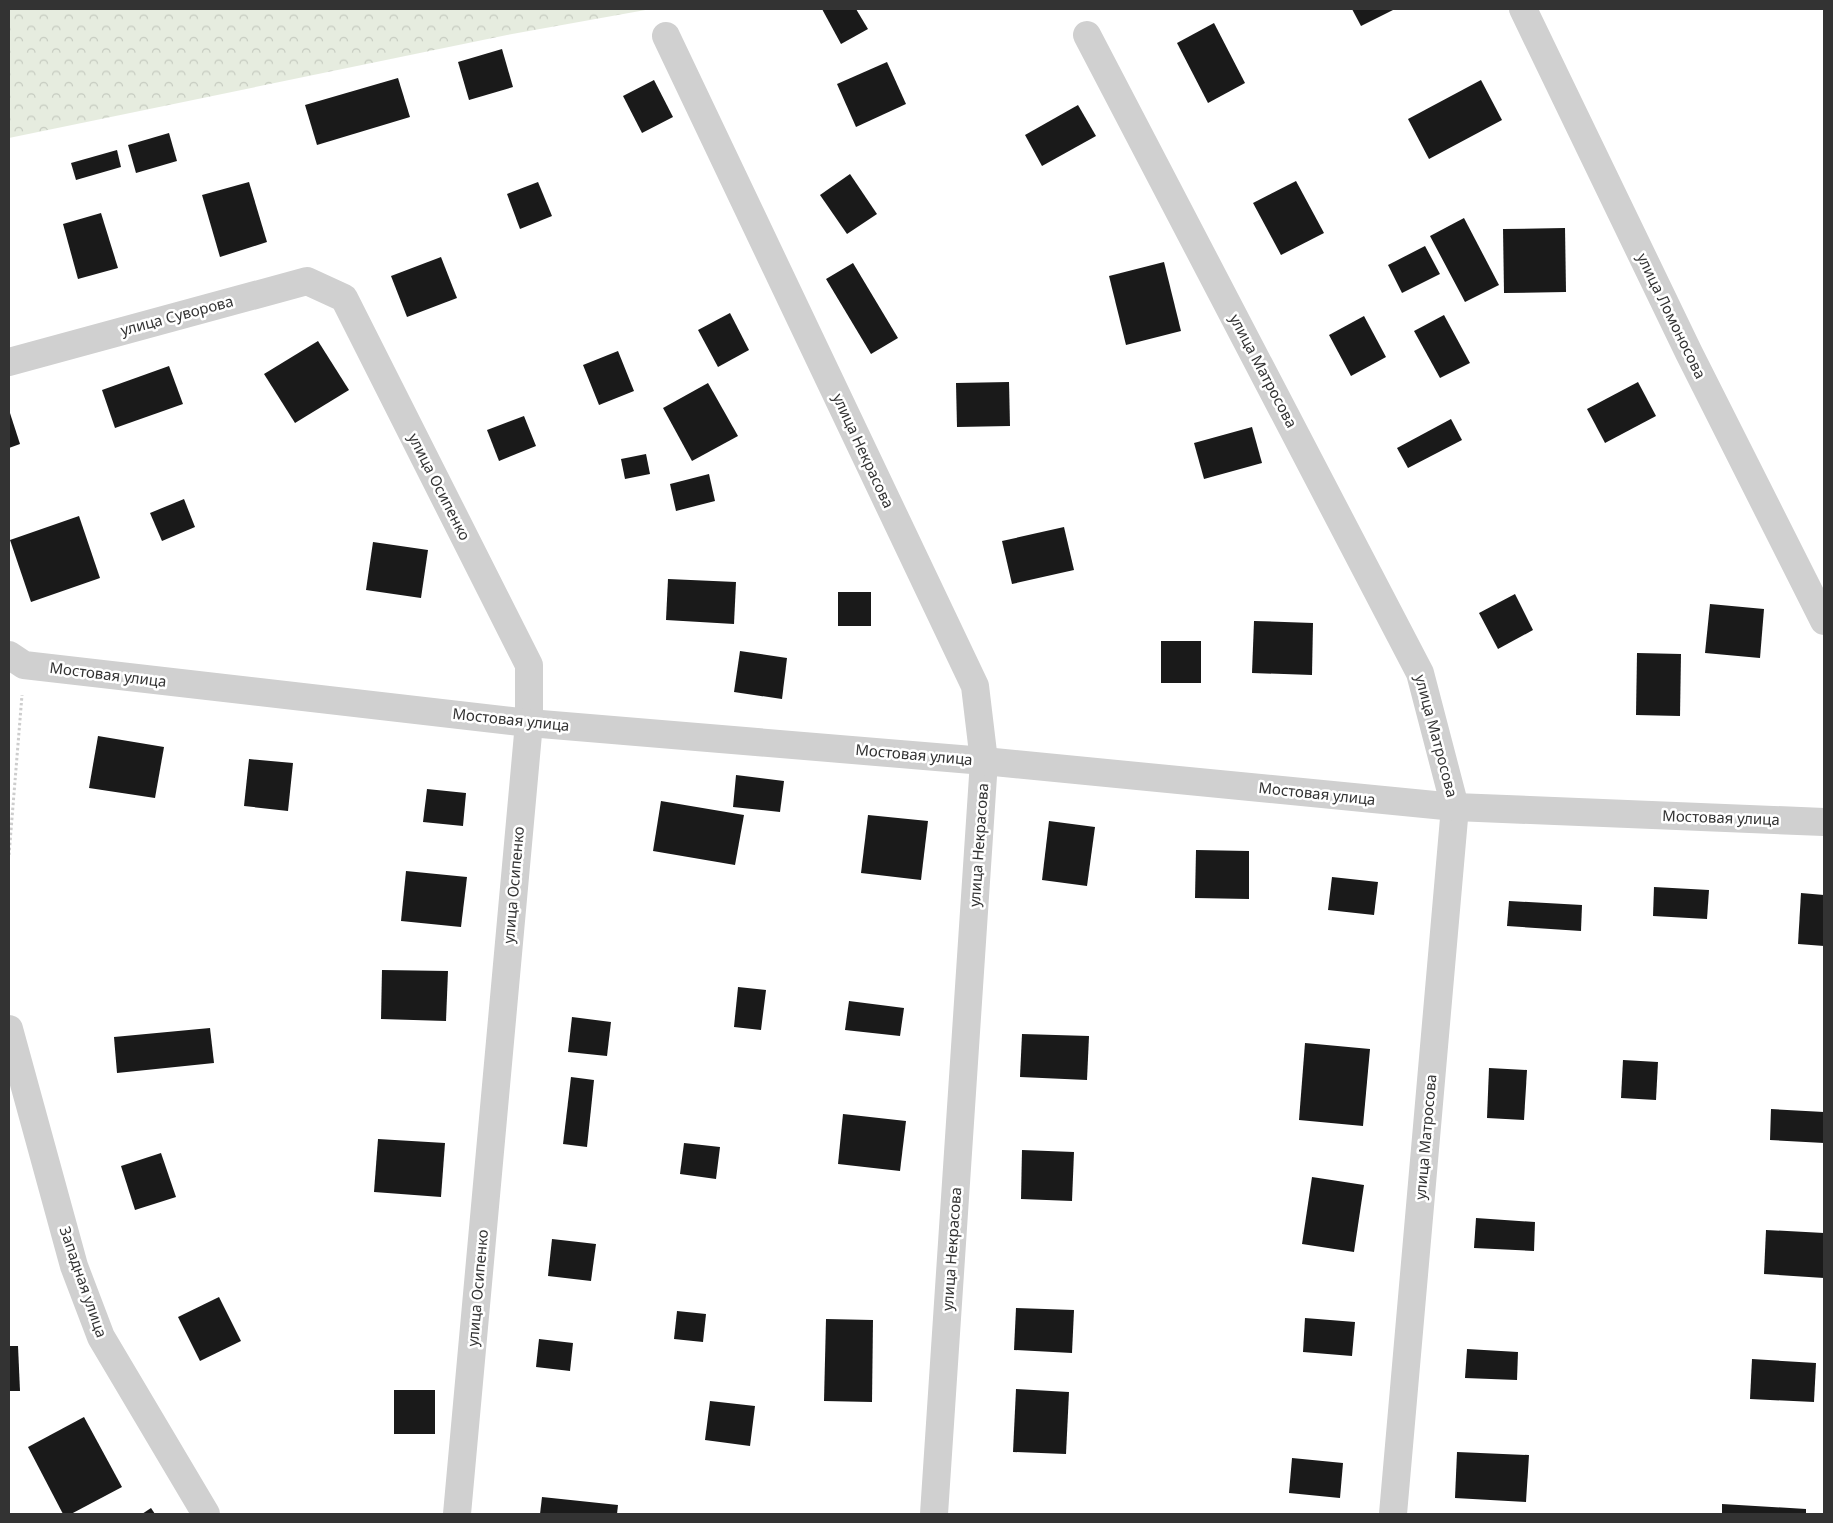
<svg xmlns="http://www.w3.org/2000/svg" width="1833" height="1523" font-family="'Noto Sans',sans-serif">
<style>
.forest{fill:url(#forest-crowns)}
.building{fill:#1a1a1a}
.lines{fill:none;stroke-linecap:round;stroke-linejoin:round}
.path{stroke:#cdcdcd;stroke-width:3;stroke-dasharray:2.5 2.5;stroke-linecap:butt}
.minor{stroke:#d0d0d0;stroke-width:28}
.labels{text-anchor:middle;stroke-width:5;stroke-linejoin:round;paint-order:stroke}
.street-label{font-size:15px;fill:#333;stroke:#fff}
</style>
<defs>
<pattern id="forest-crowns" width="20" height="18" patternUnits="userSpaceOnUse" patternTransform="scale(1.25)"><rect width="20" height="18" fill="#e6ecdf"/><path d="M2 6a3 3 0 1 1 6 0M12 15a3 3 0 1 1 6 0" fill="none" stroke="#c6cbc0"/></pattern>
</defs>
<rect width="100%" height="100%" fill="#fff"/>
<path class="forest" d="M9,9H651L507,35L9,138Z"/>
<g class="building">
<path d="M822,9H856L868,29L841,44Z"/>
<path d="M1352,9H1395L1361,26Z"/>
<path d="M1214,23L1245,83L1208,103L1177,43Z"/>
<path d="M502,49L513,87L469,100L458,62Z"/>
<path d="M887,62L906,104L856,127L837,84Z"/>
<path d="M398,78L410,117L317,145L305,105Z"/>
<path d="M654,80L673,117L642,133L623,96Z"/>
<path d="M1481,80L1502,120L1429,159L1408,119Z"/>
<path d="M1078,105L1096,136L1042,166L1025,135Z"/>
<path d="M169,133L177,161L136,173L128,145Z"/>
<path d="M117,150L121,167L76,180L71,163Z"/>
<path d="M850,174L877,214L847,234L820,195Z"/>
<path d="M1296,181L1324,233L1281,255L1253,203Z"/>
<path d="M249,182L267,242L220,257L202,195Z"/>
<path d="M538,182L552,216L520,229L507,194Z"/>
<path d="M101,213L118,268L78,279L63,224Z"/>
<path d="M1464,218L1499,285L1465,302L1430,236Z"/>
<path d="M1565,228L1566,292L1504,293L1503,229Z"/>
<path d="M1425,246L1440,274L1402,293L1388,265Z"/>
<path d="M441,257L457,298L407,317L391,276Z"/>
<path d="M1164,262L1181,331L1126,345L1109,276Z"/>
<path d="M853,263L898,338L871,354L826,279Z"/>
<path d="M730,313L749,350L718,367L698,330Z"/>
<path d="M1444,315L1470,363L1440,378L1414,331Z"/>
<path d="M1364,316L1386,357L1351,376L1329,335Z"/>
<path d="M318,341L349,390L295,423L264,374Z"/>
<path d="M618,351L634,391L599,405L583,365Z"/>
<path d="M169,366L183,404L115,428L102,390Z"/>
<path d="M1009,382L1010,426L957,427L956,383Z"/>
<path d="M1638,382L1656,416L1605,443L1587,409Z"/>
<path d="M708,383L738,436L692,461L663,408Z"/>
<path d="M9,410L20,444L9,448Z"/>
<path d="M524,416L536,446L499,461L487,430Z"/>
<path d="M1451,419L1462,440L1408,468L1397,448Z"/>
<path d="M1252,427L1262,463L1204,479L1194,443Z"/>
<path d="M646,454L650,474L625,479L621,459Z"/>
<path d="M709,474L715,501L676,511L670,484Z"/>
<path d="M184,499L195,527L162,541L150,513Z"/>
<path d="M79,516L100,578L31,602L10,540Z"/>
<path d="M1064,527L1074,570L1012,584L1002,541Z"/>
<path d="M373,542L428,550L421,598L366,590Z"/>
<path d="M668,579L736,582L734,624L666,620Z"/>
<rect x="838" y="592" width="33" height="34"/>
<path d="M1515,594L1533,630L1498,649L1479,613Z"/>
<path d="M1710,604L1764,609L1760,658L1705,653Z"/>
<path d="M1254,621L1313,623L1312,675L1252,673Z"/>
<rect x="1161" y="641" width="40" height="42"/>
<path d="M740,651L787,658L782,699L734,692Z"/>
<path d="M1637,653L1681,654L1680,716L1636,715Z"/>
<path d="M98,736L164,747L155,798L89,788Z"/>
<path d="M249,759L293,763L288,811L244,806Z"/>
<path d="M736,775L784,781L780,812L733,807Z"/>
<path d="M427,789L466,793L463,826L423,822Z"/>
<path d="M661,801L744,815L735,865L653,851Z"/>
<path d="M868,815L928,821L921,880L861,873Z"/>
<path d="M1049,821L1095,827L1087,886L1042,880Z"/>
<path d="M1196,850L1249,851V899L1195,898Z"/>
<path d="M406,871L467,877L461,927L401,921Z"/>
<path d="M1332,877L1378,882L1374,915L1328,910Z"/>
<path d="M1654,887L1709,890L1707,919L1653,916Z"/>
<path d="M1801,893L1824,895V946L1798,944Z"/>
<path d="M1509,901L1582,905L1581,931L1507,926Z"/>
<path d="M382,970L448,971L446,1021L381,1019Z"/>
<path d="M738,987L766,990L761,1030L734,1027Z"/>
<path d="M849,1001L904,1008L900,1036L845,1030Z"/>
<path d="M572,1017L611,1022L607,1056L568,1052Z"/>
<path d="M210,1028L214,1063L117,1073L114,1037Z"/>
<path d="M1022,1034L1089,1036L1087,1080L1020,1077Z"/>
<path d="M1305,1043L1370,1049L1363,1126L1299,1120Z"/>
<path d="M1623,1060L1658,1062L1656,1100L1621,1098Z"/>
<path d="M1489,1068L1527,1070L1524,1120L1487,1118Z"/>
<path d="M571,1077L594,1080L587,1147L563,1144Z"/>
<path d="M1771,1109L1824,1112V1143L1770,1140Z"/>
<path d="M843,1114L906,1121L900,1171L838,1164Z"/>
<path d="M378,1139L445,1143L441,1197L374,1192Z"/>
<path d="M684,1143L720,1147L716,1179L680,1174Z"/>
<path d="M1022,1150L1074,1152L1072,1201L1021,1199Z"/>
<path d="M161,1153L176,1197L135,1210L121,1166Z"/>
<path d="M1312,1177L1364,1185L1354,1252L1302,1244Z"/>
<path d="M1476,1218L1535,1222L1534,1251L1474,1248Z"/>
<path d="M1766,1230L1824,1233V1278L1764,1274Z"/>
<path d="M552,1239L596,1244L591,1281L548,1276Z"/>
<path d="M219,1297L241,1341L200,1361L178,1317Z"/>
<path d="M1016,1308L1074,1310L1072,1353L1014,1350Z"/>
<path d="M677,1311L706,1314L703,1342L674,1339Z"/>
<path d="M1305,1318L1355,1322L1352,1356L1303,1352Z"/>
<path d="M826,1319L873,1320L872,1402L824,1401Z"/>
<path d="M539,1339L573,1343L570,1371L536,1367Z"/>
<path d="M9,1346H18L20,1391H9Z"/>
<path d="M1467,1349L1518,1352L1517,1380L1465,1378Z"/>
<path d="M1752,1359L1816,1363L1814,1402L1750,1399Z"/>
<path d="M1016,1389L1069,1392L1066,1454L1013,1452Z"/>
<rect x="394" y="1390" width="41" height="44"/>
<path d="M710,1401L755,1406L750,1446L705,1440Z"/>
<path d="M84,1417L122,1487L71,1514H63L28,1447Z"/>
<path d="M1457,1452L1529,1455L1526,1502L1455,1498Z"/>
<path d="M1292,1458L1343,1463L1340,1498L1289,1493Z"/>
<path d="M542,1497L618,1505L617,1514H540Z"/>
<path d="M1722,1504L1806,1509V1514H1722Z"/>
<path d="M151,1508L155,1514H142Z"/>
</g>
<g class="lines">
<path class="path" d="M9,855L22,695"/>
<g class="minor">
<path d="M1523,9L1689,353L1824,621"/>
<path d="M1087,35L1420,673L1455,807L1393,1514"/>
<path d="M666,36L975,686L984,761L934,1514"/>
<path d="M9,362L307,281L344,298L529,665V723L457,1514"/>
<path d="M9,655L24,665L529,723L984,761L1455,807L1824,822"/>
<path d="M9,1029L74,1266L101,1337L206,1514"/>
</g>
</g>
<g class="labels">
<g class="street-label">
<text transform="translate(177 316) rotate(-15)" y="5">улица Суворова</text>
<text transform="translate(1671 316) rotate(64)" y="5">улица Ломоносова</text>
<text transform="translate(1263 371) rotate(62)" y="5">улица Матросова</text>
<text transform="translate(863 451) rotate(65)" y="5">улица Некрасова</text>
<text transform="translate(439 487) rotate(63)" y="5">улица Осипенко</text>
<text transform="translate(108 675) rotate(7)" y="5">Мостовая улица</text>
<text transform="translate(511 720) rotate(6)" y="5">Мостовая улица</text>
<text transform="translate(1436 736) rotate(75)" y="5">улица Матросова</text>
<text transform="translate(914 755) rotate(5)" y="5">Мостовая улица</text>
<text transform="translate(1317 794) rotate(6)" y="5">Мостовая улица</text>
<text transform="translate(1721 818) rotate(2)" y="5">Мостовая улица</text>
<text transform="translate(979 845) rotate(-86)" y="5">улица Некрасова</text>
<text transform="translate(514 885) rotate(-85)" y="5">улица Осипенко</text>
<text transform="translate(1426 1137) rotate(-85)" y="5">улица Матросова</text>
<text transform="translate(952 1249) rotate(-86)" y="5">улица Некрасова</text>
<text transform="translate(83 1282) rotate(71)" y="5">Западная улица</text>
<text transform="translate(478 1288) rotate(-85)" y="5">улица Осипенко</text>
</g>
</g>
<rect width="1833" height="1523" fill="none" stroke="#333333" stroke-width="20"/>
</svg>
